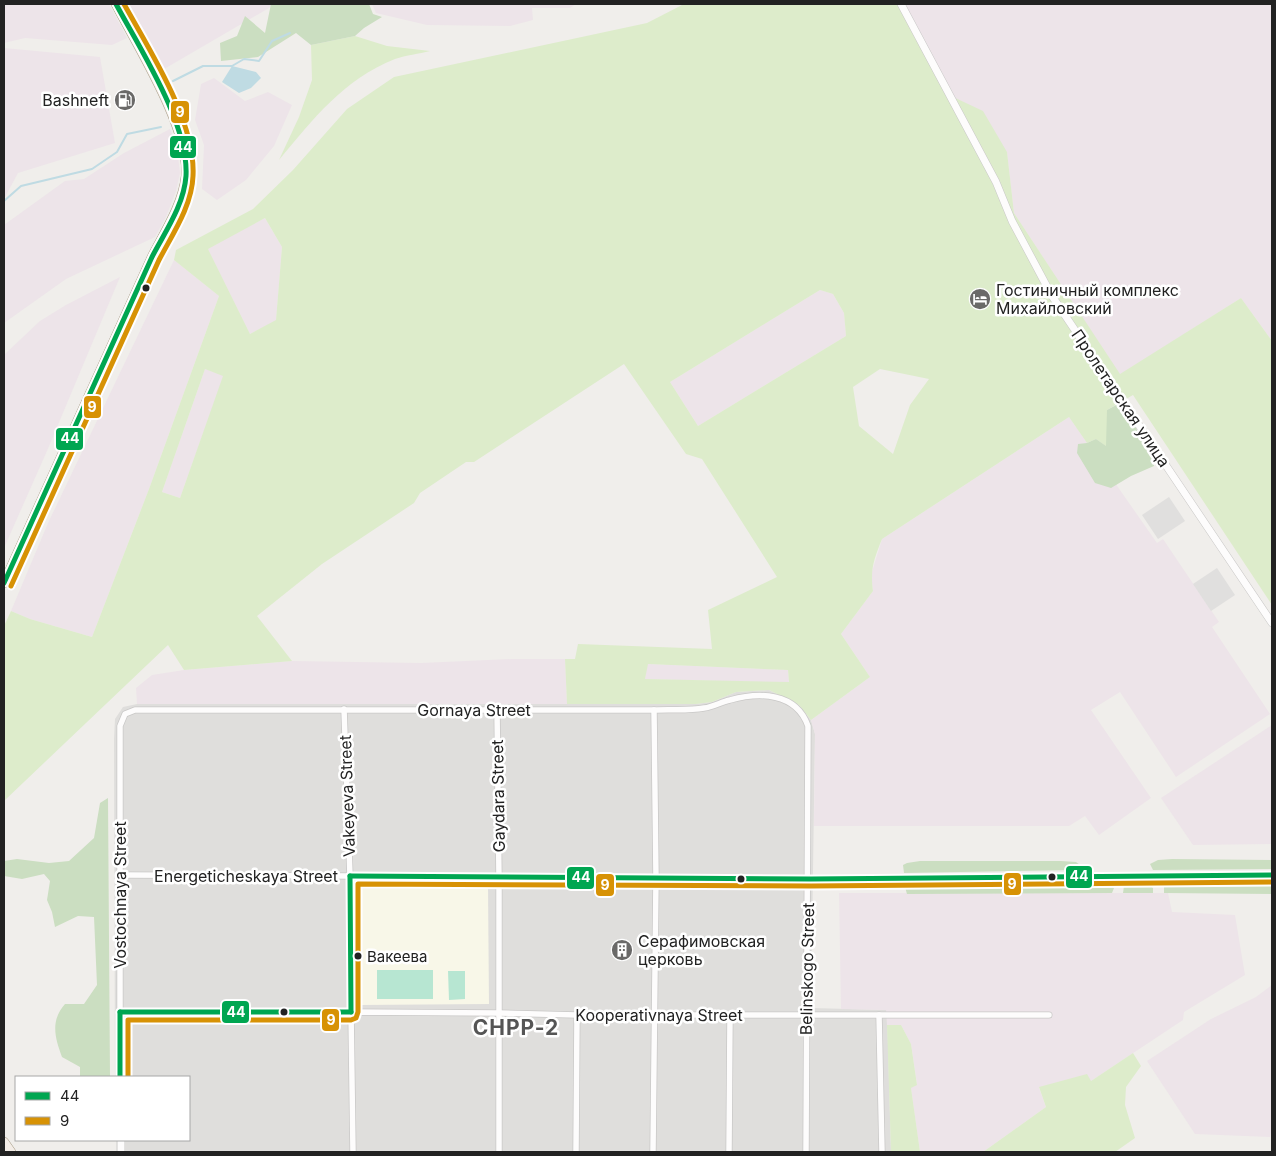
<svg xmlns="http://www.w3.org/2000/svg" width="1276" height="1156" font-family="Inter,sans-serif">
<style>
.residential{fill:#dfdedc}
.industrial{fill:#ede4e9}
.education{fill:#f8f7e8}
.grass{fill:#ddeccb;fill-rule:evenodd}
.forest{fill:#cbdec1}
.pitch{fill:#b7e6d2}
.parking{fill:#e0dfde}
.water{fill:#bfdbe3}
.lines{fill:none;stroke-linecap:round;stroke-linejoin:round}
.stream{stroke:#bfdbe3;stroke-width:2}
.minor-casing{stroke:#c9c8c7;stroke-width:7}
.tertiary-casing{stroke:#c9c8c7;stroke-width:8}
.primary-casing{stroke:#a79c86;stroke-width:10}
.minor{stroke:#fdfcfc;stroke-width:5.5}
.tertiary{stroke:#fdfcfc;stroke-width:7}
.primary{stroke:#f3ede7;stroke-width:9}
.bus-1-casing{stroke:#fff;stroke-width:9}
.bus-2-casing{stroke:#fff;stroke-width:9}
.bus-1{stroke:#00a651;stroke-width:5}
.bus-2{stroke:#d79205;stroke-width:5}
.bus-dot{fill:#222;stroke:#fff;stroke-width:2}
.labels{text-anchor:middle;stroke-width:5;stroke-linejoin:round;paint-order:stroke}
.bus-label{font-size:15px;fill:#222;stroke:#fff;text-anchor:start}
.poi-label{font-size:16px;fill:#222;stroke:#fff;text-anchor:start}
.street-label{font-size:16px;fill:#222;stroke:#fff}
.district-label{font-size:21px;font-weight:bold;letter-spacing:1px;fill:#555;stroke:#fff}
.line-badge{stroke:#fff;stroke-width:2}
.badge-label{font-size:14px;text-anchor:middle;font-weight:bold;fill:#fff}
</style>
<rect width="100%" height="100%" fill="#f0eeeb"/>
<path class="residential" d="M769,690L799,705L811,720L815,734L811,1008L887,1010L891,1152H116V1140H189V1077H115L114,739L115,719L123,707L137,704H695L712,702L736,692Z"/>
<g class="industrial">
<path d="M4,4H109L127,38L112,45L25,38L4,43Z"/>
<path d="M122,4H276L159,72Z"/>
<path d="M372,4H576L570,8H532L533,20L510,26L427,25L376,13Z"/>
<path d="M898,4H1272V341L1241,298L1120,375L1014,213L1007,152L949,95Z"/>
<path d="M4,48L100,57L115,143L18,173L5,197H4Z"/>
<path d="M214,78L245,101L268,92L292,105L274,146L246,180L217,200L202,189L204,145L195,120L201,84Z"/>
<path d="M170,129L177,147L180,173L176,191L166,217L155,237L66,279L4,323V225L65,181L84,179L124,153Z"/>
<path d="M265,218L282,247L276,321L250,334L207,248Z"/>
<path d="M174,260L219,296L149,489L92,637L30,619L11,611L48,523Z"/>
<path d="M120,277L47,451L4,548V355L40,321L66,305Z"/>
<path d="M820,290L833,294L844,313L846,336L698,426L670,382Z"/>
<path d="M205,369L224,375L180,498L162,492Z"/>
<path d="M1069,417L1157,543L1163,539L1219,622L1212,627L1270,714L1176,777L1120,692L1091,710L1151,798L1099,835L1085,816L1069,826H814L815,734L811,720L870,677L841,634L873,591L871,575L882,539Z"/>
<path d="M512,659H565L567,704H137L136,688L152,675L184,670L292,661L421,663Z"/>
<path d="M647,664L788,670L789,683L645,679Z"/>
<path d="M1272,725V844L1193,845L1161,798Z"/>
<path d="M839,893H1168L1172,912L1235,915L1245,975L1184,1012L1183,1020L1091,1081L1039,1088L1046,1107L983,1152H920L911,1088L917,1084L911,1044L901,1025H887L886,1010L841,1009Z"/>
<path d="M1272,985V1128L1270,1137L1195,1134L1147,1061L1211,1019L1256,997Z"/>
</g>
<path class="education" d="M488,888L489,1004L360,1005L359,889Z"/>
<g class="grass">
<path d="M684,4H898L949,95L983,111L1007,152L1014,213L1120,374L1241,298L1272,341V605L1133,395L1107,410V447L1096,439L1087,443L1069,417L882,539C874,559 870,569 873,591L841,634L870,677L811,720L799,705L769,690L736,692L712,702L696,704H567L565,659H575L578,644L712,649L708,610L777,577L702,459L686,454L624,364L474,462H466L420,493L414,503L322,564L257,616L292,661L184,670L168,645L4,801V626L11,611L30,619L92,637L149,489L219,296L174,260L176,250L253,209L293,170L347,109L394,77L647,23ZM265,218L282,247L276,320L250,334L208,249ZM820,290L833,294L844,313L846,336L698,426L670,382ZM205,369L223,376L180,498L162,492ZM880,369L929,379L910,405L893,454L859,426L853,387ZM648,664L788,670L789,682L645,679Z"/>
<path d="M355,36L387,46L430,51C419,54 406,55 395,59C344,79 313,119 279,160L299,117L312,80L311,45Z"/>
<path d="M887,1025H901L911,1044L917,1085L911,1088L920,1152H891Z"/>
<path d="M1133,1053L1141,1066L1126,1087L1125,1105L1135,1138L1115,1152H983L1046,1107L1039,1087L1087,1074L1091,1081Z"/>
</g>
<g class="forest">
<path d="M271,4H369L373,14L382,17L364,28L355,36L311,45L296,33L258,57L221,61L220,43L237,36L245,16L265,33Z"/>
<path d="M1120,403L1154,457V466L1131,476L1111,488L1095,483L1077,453L1078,444L1087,443L1096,439L1106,446L1107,410Z"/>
<path d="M108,798L110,1077H80V1067L62,1057C55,1038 50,1021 65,1004H84L97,985L94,917L78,916L55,927L52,912L47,900L50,881L44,874L22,879L4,876V861L17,859L49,863L69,861L94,838L100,803Z"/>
<path d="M1172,859L1272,860V869L1153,870L1150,864L1158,860Z"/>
<path d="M920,861H1061L1076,862L1080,865L1076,870L904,873L903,865L907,863Z"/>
<path d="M1272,881V894L1164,893V884Z"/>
<path d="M1109,883L1114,888L1112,893L907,894L905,887L910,885Z"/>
<path d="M1131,883H1147L1153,888V893H1123L1124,886Z"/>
</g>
<g class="pitch">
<rect x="377" y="970" width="56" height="29"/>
<path d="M448,971H465V999L449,1000Z"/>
</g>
<g class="parking">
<path d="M1169,497L1185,521L1158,539L1142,515Z"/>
<path d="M1217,568L1235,595L1211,611L1193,584Z"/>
</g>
<path class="water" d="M232,66L256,72L261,78L251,88L239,93L222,82Z"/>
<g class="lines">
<g class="stream">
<path d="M173,81L203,66H232L244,59L259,61L272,41L290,33"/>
<path d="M4,201L21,186L92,169L117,152L127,134L161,127"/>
</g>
<g class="minor-casing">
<g id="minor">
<path d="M497,709L499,878V1152"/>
<path d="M120,875L350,876L344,709"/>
<path d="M120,1012V726L125,714L135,710H654C671,709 688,711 704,708C713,707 721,702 730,700C759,692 796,692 808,726L806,1152"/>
<path d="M879,1015L882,1152"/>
<path d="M353,1152L351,1012L499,1013L577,1015H1049"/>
<path d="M576,1152L577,1015"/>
<path d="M653,1152L656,878L654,710"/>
<path d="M729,1152L730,1015"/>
</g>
</g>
<g class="tertiary-casing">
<g id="tertiary">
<path d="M901,4L996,182L1012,221L1052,296L1272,623"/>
<path d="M120,1077V1012H351L350,876C657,880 965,880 1272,875"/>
<path d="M121,1140V1152"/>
</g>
</g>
<g class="primary-casing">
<g id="primary">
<path d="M4,583L152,257C165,232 183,204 186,176C190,129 138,47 116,4"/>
<path d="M4,1142L11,1152"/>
</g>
</g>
<use href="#minor" class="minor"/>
<use href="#tertiary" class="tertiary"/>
<use href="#primary" class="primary"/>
<g class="bus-1-casing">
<g id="bus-1">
<path d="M4,583L152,257C165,232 184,205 186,176C189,124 140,49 116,4"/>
<path d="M350,876L811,879L1272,875"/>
<path d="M350,876L351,1012"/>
<path d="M120,1012H351"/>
<path d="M120,1012V1077"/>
</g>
</g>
<g class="bus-2-casing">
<g id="bus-2">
<path d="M11,586L159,260C172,235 192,206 193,176C196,122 150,51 124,4"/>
<path d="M128,1077V1020H351L356,1018L358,1012V884L811,886L1272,882"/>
</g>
</g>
<use href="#bus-1" class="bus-1"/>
<use href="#bus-2" class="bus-2"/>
</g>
<defs>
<g id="fuel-disc" transform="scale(1.125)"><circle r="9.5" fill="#6a6968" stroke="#fff"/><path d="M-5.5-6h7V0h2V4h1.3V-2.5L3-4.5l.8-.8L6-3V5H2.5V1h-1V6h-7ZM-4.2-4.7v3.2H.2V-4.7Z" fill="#fff"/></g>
<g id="hotel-disc" transform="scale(1.125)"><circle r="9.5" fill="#6a6968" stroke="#fff"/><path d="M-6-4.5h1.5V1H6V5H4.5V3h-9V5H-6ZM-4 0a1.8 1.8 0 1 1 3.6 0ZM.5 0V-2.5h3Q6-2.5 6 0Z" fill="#fff"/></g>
<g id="building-disc" transform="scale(1.125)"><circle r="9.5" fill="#6a6968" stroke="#fff"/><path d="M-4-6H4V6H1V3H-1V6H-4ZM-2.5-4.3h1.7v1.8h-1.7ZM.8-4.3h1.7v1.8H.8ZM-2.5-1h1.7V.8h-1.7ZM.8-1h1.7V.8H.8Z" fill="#fff"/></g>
</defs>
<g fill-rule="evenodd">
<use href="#fuel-disc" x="125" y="100"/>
<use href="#hotel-disc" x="980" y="299"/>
<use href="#building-disc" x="622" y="950"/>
</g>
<g class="bus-dot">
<circle cx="146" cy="288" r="4.5"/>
<circle cx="1052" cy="877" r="4.5"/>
<circle cx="741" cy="879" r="4.5"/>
<circle cx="358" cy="956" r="4.5"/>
<circle cx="284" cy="1012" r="4.5"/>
</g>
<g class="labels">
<g class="bus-label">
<text x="367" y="962">Вакеева</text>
</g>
<g class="poi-label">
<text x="109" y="106" text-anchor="end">Bashneft</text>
<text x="996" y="296">Гостиничный комплекс<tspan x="996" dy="18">Михайловский</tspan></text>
<text x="638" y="947">Серафимовская<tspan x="638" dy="18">церковь</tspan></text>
</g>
<g class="street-label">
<text transform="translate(1121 398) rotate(56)" y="6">Пролетарская улица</text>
<text x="474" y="716">Gornaya Street</text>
<text transform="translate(347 796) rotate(-92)" y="6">Vakeyeva Street</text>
<text transform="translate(498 796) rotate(-91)" y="6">Gaydara Street</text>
<text x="246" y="882">Energeticheskaya Street</text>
<text transform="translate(120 895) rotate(-90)" y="6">Vostochnaya Street</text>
<text transform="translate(807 969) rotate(-89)" y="6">Belinskogo Street</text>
<text x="659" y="1021">Kooperativnaya Street</text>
</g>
<g class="district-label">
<text x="516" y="1035">CHPP-2</text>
</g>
</g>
<g class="line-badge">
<rect x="170" y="100" width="20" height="24" rx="5" fill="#d79205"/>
<rect x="169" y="135" width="28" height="24" rx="5" fill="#00a651"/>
<rect x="83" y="395" width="19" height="24" rx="5" fill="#d79205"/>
<rect x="55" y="427" width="29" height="24" rx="5" fill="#00a651"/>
<rect x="1065" y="865" width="28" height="24" rx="5" fill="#00a651"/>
<rect x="566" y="866" width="29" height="24" rx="5" fill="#00a651"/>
<rect x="1003" y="872" width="19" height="24" rx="5" fill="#d79205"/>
<rect x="595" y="873" width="20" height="24" rx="5" fill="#d79205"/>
<rect x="221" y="1000" width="29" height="24" rx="5" fill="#00a651"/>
<rect x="321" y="1008" width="19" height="24" rx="5" fill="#d79205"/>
</g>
<g class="badge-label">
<text x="180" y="117">9</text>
<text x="183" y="152">44</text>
<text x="92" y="412">9</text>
<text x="70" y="443">44</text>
<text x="1079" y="881">44</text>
<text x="581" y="882">44</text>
<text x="1012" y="889">9</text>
<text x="605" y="890">9</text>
<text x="236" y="1017">44</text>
<text x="331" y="1025">9</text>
</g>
<rect width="1276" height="1156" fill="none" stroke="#222222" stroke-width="10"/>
<rect x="15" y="1076" width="175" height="65" fill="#ffffff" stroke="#a7a7a7"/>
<rect x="25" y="1092" width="25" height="8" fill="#00a651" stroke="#a7a7a7"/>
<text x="60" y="1101" font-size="15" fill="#222222">44</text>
<rect x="25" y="1117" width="25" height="8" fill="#d79205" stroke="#a7a7a7"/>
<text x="60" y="1126" font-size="15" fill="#222222">9</text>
</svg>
